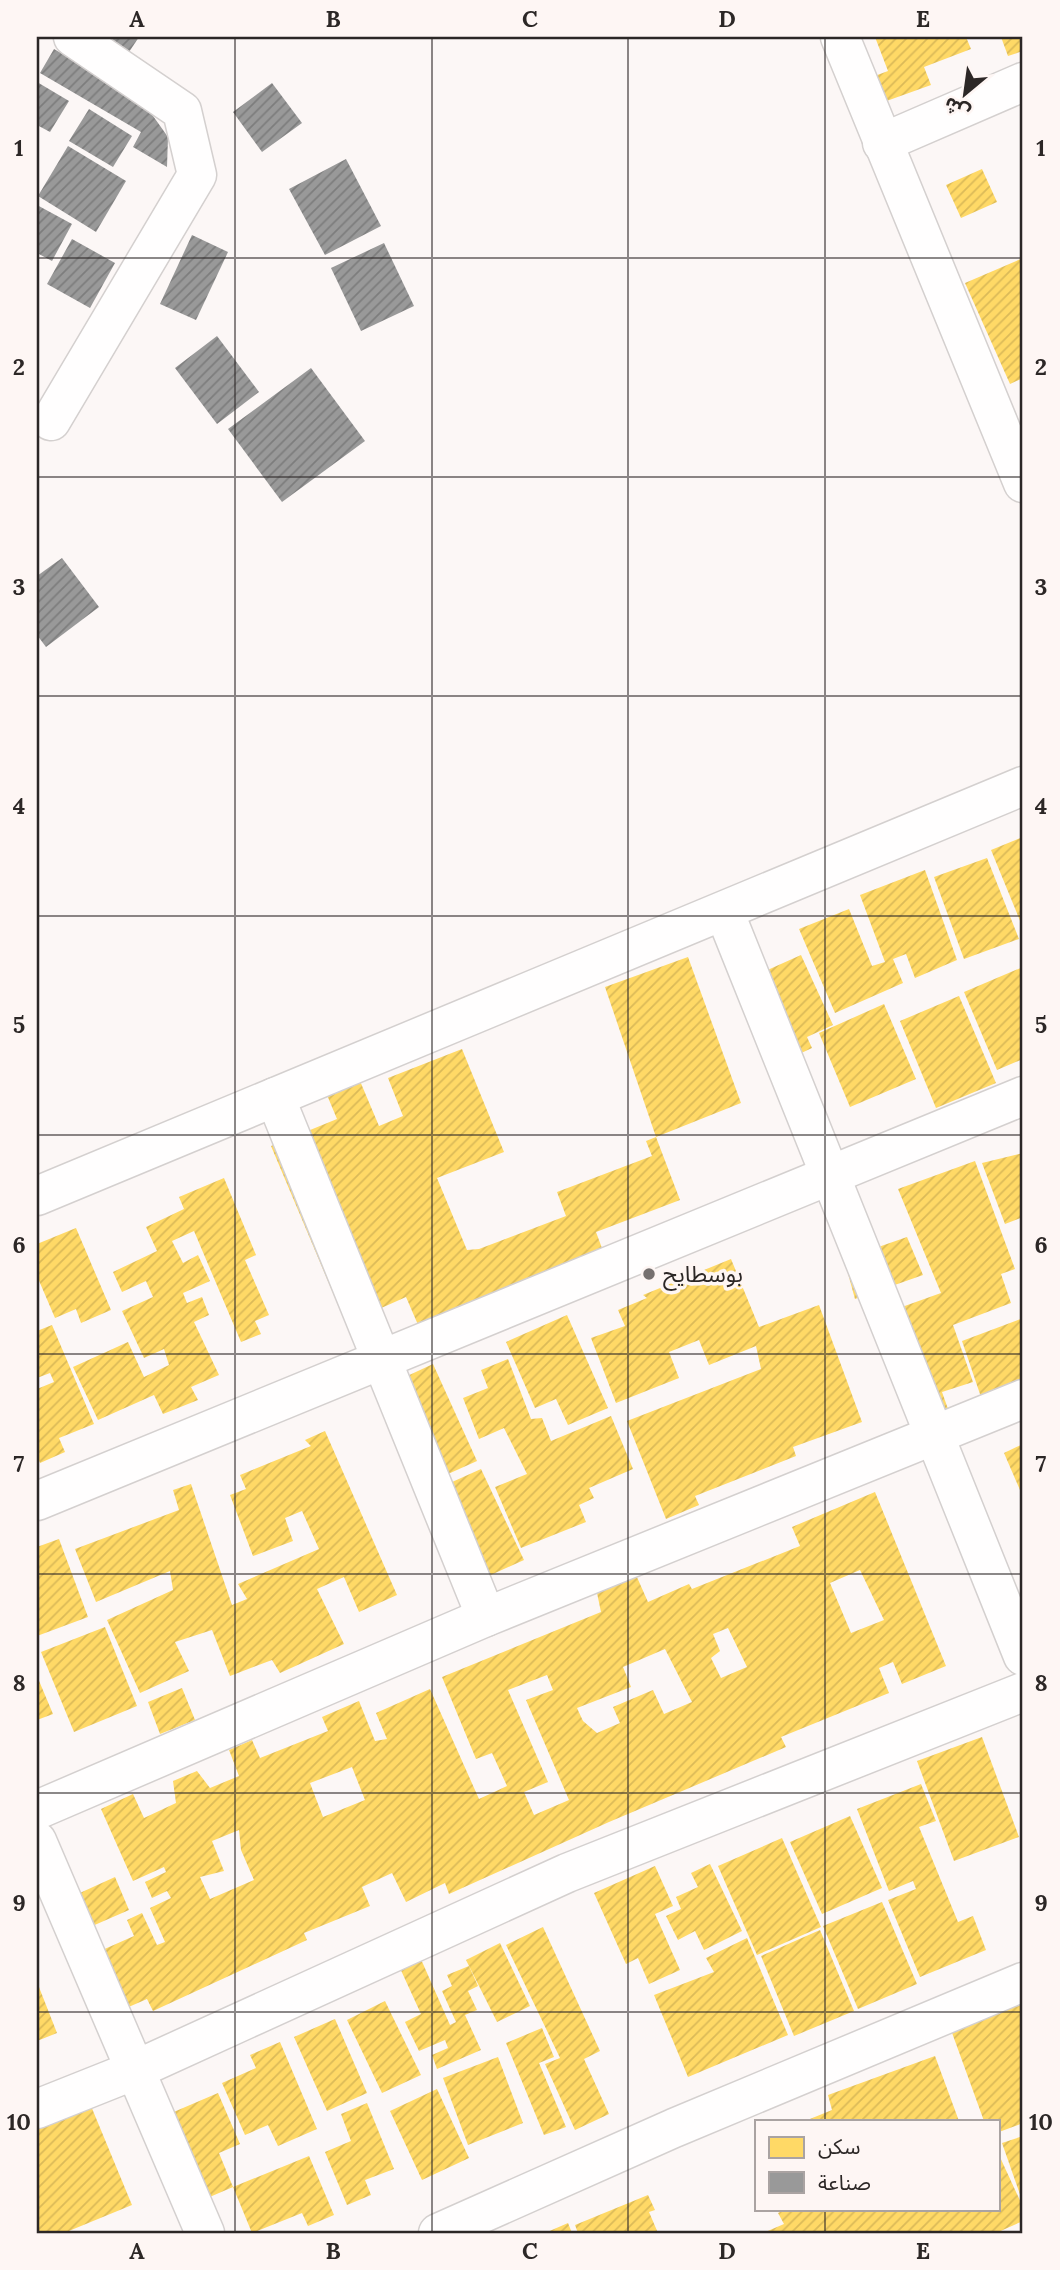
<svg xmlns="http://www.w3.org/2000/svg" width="1060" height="2270" font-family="Lora,'Noto Sans Arabic',serif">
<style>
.homes{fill:url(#homes-hatch);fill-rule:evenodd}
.industry{fill:url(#industry-hatch)}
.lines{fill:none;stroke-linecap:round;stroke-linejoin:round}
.minor-casing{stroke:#d4d0cf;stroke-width:41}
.minor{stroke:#fffefe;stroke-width:38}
.grid{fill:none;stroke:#2c2726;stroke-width:2;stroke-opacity:0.55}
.poi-dot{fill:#75706f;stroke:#fef6f4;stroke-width:2.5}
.labels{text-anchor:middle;stroke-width:7;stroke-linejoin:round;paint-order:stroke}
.poi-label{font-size:23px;fill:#2c2726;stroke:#fef6f4;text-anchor:start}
.neatline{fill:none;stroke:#2c2726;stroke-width:2.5}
.grid-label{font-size:23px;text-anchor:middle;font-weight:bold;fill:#2c2726}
</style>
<defs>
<pattern id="homes-hatch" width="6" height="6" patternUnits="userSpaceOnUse" patternTransform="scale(1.75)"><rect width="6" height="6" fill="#ffd966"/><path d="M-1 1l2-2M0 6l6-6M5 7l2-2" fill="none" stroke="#dbba58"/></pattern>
<pattern id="industry-hatch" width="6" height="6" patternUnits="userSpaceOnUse" patternTransform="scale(1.75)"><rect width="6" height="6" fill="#999"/><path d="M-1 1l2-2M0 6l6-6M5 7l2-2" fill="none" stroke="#7d7d7d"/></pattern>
</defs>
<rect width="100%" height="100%" fill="#fcf7f6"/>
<g class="homes">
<path d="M875,37H966L971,49L924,67L931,85L881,103L872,77L888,71Z"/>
<path d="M1001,37H1023V51L1008,56Z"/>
<path d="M982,169L997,202L961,218L946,185Z"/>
<path d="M1023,258V378L1010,384L965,283Z"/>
<path d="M1023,837V928L991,850Z"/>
<path d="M987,858L1019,939L964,959L934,877Z"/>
<path d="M925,870L957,960L915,978L906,954L893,959L903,983L835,1013L799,929L849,909L872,966L885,962L860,895Z"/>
<path d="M801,955L833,1025L807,1037L812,1048L782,1062L745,980Z"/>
<path d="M688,957L741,1103L656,1137L605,987Z"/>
<path d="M1023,967V1059L997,1070L964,992Z"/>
<path d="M959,996L996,1083L936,1108L900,1021Z"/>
<path d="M884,1004L916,1079L850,1107L819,1033Z"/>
<path d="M462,1049L504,1152L437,1178L467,1250L479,1249L566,1216L557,1192L652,1156L646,1141L656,1137L680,1200L596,1232L606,1259L422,1334L406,1297L379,1309L357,1350L271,1146L337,1119L327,1095L360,1081L379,1126L403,1116L388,1078Z"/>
<path d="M1023,1153V1217L1005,1224L982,1163Z"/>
<path d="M975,1161L1015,1269L1001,1274L1011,1303L953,1325L973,1382L942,1392L953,1423L874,1317L941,1293L898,1189Z"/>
<path d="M224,1178L256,1255L245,1260L269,1315L255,1321L261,1334L241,1342L194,1231L172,1241L183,1263L198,1255L210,1281L183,1293L187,1303L202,1297L209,1315L194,1322L219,1375L191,1387L198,1400L163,1414L154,1395L98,1420L73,1367L128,1342L144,1377L169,1365L164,1349L144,1358L122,1311L153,1297L146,1281L122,1292L113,1272L157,1251L146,1227L184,1209L179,1197Z"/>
<path d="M76,1228L111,1310L81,1323L76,1309L55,1318L37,1276V1244Z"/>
<path d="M907,1237L923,1275L855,1299L844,1259Z"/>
<path d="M731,1259L759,1327L819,1305L862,1422L793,1447L796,1456L695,1496L699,1505L666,1519L627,1421L761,1369L756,1346L709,1365L699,1340L669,1352L679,1378L616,1403L591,1338L625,1326L618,1310L647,1298L643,1295Z"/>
<path d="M567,1315L608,1408L568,1425L556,1399L535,1408L506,1342Z"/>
<path d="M1023,1318V1381L981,1397L962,1341Z"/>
<path d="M52,1325L94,1424L59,1438L65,1452L40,1463L37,1455V1389L54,1382L50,1373L37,1378V1331Z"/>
<path d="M508,1359L531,1419L542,1418L551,1441L611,1416L633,1469L589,1488L594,1498L579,1505L586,1522L521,1548L495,1487L527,1474L504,1428L479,1439L463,1398L488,1388L481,1370Z"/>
<path d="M433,1364L477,1461L419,1487L375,1391Z"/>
<path d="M325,1431L397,1595L359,1612L344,1577L317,1589L344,1644L280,1673L272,1660L230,1676L212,1630L175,1642L189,1671L140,1693L107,1620L173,1590L170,1571L96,1602L75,1549L179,1510L173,1490L191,1484L232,1605L247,1599L238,1584L319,1549L302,1511L285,1518L293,1541L253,1556L230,1495L246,1489L240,1475L311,1446L305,1440Z"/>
<path d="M1023,1444V1497L1004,1453Z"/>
<path d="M481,1469L524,1560L464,1587L421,1496Z"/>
<path d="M875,1492L946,1666L902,1684L893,1662L879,1668L889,1693L781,1737L786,1747L609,1822L449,1894L445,1883L406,1902L392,1873L362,1887L370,1906L304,1933L307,1940L153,2011L147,1999L124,2009L91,1955L134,1936L127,1920L142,1913L157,1945L165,1942L150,1908L171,1898L167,1891L152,1898L145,1882L166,1872L164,1867L133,1881L101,1809L133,1794L144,1818L176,1803L173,1781L197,1771L210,1788L239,1776L229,1750L252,1740L260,1758L328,1731L322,1717L359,1701L375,1741L387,1739L376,1713L430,1689L479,1799L507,1786L492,1753L476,1759L442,1677L601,1612L597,1593L636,1575L648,1602L689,1584L692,1589L800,1546L792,1527ZM860,1570L884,1620L851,1633L830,1583ZM728,1628L747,1667L721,1678L711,1658L720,1651L713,1634ZM665,1649L692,1702L664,1714L653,1690L613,1707L620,1723L597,1733L583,1721L577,1708L631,1687L623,1667ZM547,1675L553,1690L526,1700L569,1800L534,1815L524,1792L548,1782L508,1690ZM352,1767L365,1800L323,1817L310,1783ZM239,1830L241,1850L254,1880L210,1899L200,1877L224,1871L212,1841Z"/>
<path d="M59,1539L88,1617L37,1636V1547Z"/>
<path d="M105,1627L137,1706L74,1732L41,1652Z"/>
<path d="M37,1676L53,1714L37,1720Z"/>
<path d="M182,1688L195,1720L160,1734L148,1702Z"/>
<path d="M982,1737L1019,1837L954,1861L917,1761Z"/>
<path d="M921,1784L936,1821L919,1827L958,1922L973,1916L986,1950L920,1977L888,1900L916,1889L913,1881L889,1891L857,1809Z"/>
<path d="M850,1816L882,1888L822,1914L790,1842Z"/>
<path d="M782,1838L821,1927L757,1955L718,1866Z"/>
<path d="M710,1864L742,1931L704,1950L695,1931L678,1940L666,1916L681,1909L676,1897L698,1887L691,1873Z"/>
<path d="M655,1866L673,1906L655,1914L680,1970L649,1984L638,1958L626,1964L594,1893Z"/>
<path d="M115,1877L129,1910L74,1934L60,1902Z"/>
<path d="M882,1902L917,1984L858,2009L823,1926Z"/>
<path d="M543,1927L600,2051L584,2059L609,2114L575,2130L545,2064L560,2058L506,1945Z"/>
<path d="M820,1930L854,2011L794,2036L761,1956Z"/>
<path d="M747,1938L788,2035L688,2077L654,1995L714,1972L706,1958Z"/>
<path d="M500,1943L530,2006L497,2022L466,1960Z"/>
<path d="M420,1957L450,2025L456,2022L442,1991L452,1986L447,1975L469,1966L478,1986L468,1991L477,2010L465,2015L481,2050L437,2069L432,2055L448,2048L445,2040L419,2051L405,2022L421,2014L399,1966Z"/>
<path d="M37,1982L57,2033L37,2041Z"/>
<path d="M385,2001L421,2075L382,2093L347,2020Z"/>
<path d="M1023,2003V2123L999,2132V2121H984L951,2030Z"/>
<path d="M335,2019L367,2093L327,2111L294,2037Z"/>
<path d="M542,2028L554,2057L539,2063L566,2127L544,2135L506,2043Z"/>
<path d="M280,2042L317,2129L278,2146L268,2125L245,2135L222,2083L256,2068L250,2055Z"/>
<path d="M935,2056L959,2121H805L832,2110L828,2095Z"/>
<path d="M498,2057L523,2123L468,2145L443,2078Z"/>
<path d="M437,2089L469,2158L422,2180L390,2111Z"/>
<path d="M218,2093L240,2144L219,2153L233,2187L198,2202L162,2117Z"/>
<path d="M367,2103L394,2169L365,2180L371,2195L347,2205L325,2152L351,2141L341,2114Z"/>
<path d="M91,2106L132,2205L64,2233H37V2129Z"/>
<path d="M1023,2136V2203L1002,2143Z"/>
<path d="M999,2155L1023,2207V2221L996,2233H763L784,2224L778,2213L786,2209H999Z"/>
<path d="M309,2156L334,2215L308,2226L302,2213L252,2233L233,2187Z"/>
<path d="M648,2195L655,2210L649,2212L658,2233H578L575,2225Z"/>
<path d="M568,2223L572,2233H545Z"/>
</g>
<g class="industry">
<path d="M93,37H139L125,58Z"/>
<path d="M54,49L141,99L168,137L167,167L133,147L141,132L40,73Z"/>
<path d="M37,82L69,101L50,132L37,125Z"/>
<path d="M272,83L302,123L262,152L233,112Z"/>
<path d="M89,109L132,136L113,167L69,141Z"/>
<path d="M68,146L126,181L96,232L38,196Z"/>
<path d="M346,159L381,226L325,255L289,189Z"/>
<path d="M37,205L72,224L52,261L37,253Z"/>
<path d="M192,235L228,252L196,320L160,304Z"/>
<path d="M72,239L115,263L90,308L47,284Z"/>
<path d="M384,243L414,306L361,331L331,268Z"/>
<path d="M217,336L259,392L217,424L175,368Z"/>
<path d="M311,368L365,441L282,502L228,429Z"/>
<path d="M62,558L99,607L46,647L37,635V576Z"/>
</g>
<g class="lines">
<g class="minor-casing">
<g id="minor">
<path d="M840,37L1023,483"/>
<path d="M882,143L1023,82"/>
<path d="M51,421L197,175L182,111L73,37"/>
<path d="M724,911L1023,1656"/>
<path d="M275,1097L486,1617"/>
<path d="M37,1196L1023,786"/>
<path d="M37,1501L1023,1096"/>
<path d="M37,1810L486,1617L1023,1399"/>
<path d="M37,1841L205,2233"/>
<path d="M37,2109L135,2070L567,1873L1023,1692"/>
<path d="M438,2233L674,2128L1023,1982"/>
</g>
</g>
<use href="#minor" class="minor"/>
</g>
<path class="grid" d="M235,37V2233M432,37V2233M628,37V2233M825,37V2121M37,258H1023M37,477H1023M37,696H1023M37,916H1023M37,1135H1023M37,1354H1023M37,1574H1023M37,1793H1023M37,2012H1023M825,2209V2233"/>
<circle class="poi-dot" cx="649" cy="1274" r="7"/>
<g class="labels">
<g class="poi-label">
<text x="663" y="1282">بوسطايح</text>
</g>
</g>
<rect width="1060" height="2270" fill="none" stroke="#fef6f4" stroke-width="77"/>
<rect x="755" y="2120" width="245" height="91" fill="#fef6f4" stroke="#aaa3a2" stroke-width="2"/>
<rect x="769" y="2137" width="35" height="21" fill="#ffd966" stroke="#aaa3a2" stroke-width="2"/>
<text x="818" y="2154" font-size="21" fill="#2c2726">سكن</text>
<rect x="769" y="2172" width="35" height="21" fill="#999999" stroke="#aaa3a2" stroke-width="2"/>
<text x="818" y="2190" font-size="21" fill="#2c2726">صناعة</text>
<g transform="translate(965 94) rotate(209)" stroke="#fef6f4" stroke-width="5" paint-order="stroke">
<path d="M0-5L12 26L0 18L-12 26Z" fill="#2c2726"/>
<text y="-10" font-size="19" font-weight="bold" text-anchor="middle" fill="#2c2726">ش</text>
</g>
<rect x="38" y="38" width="983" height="2194" class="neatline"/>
<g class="grid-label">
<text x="137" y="27">A</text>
<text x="333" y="27">B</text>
<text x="530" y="27">C</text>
<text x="727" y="27">D</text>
<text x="923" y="27">E</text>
<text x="19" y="156">1</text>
<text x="1041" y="156">1</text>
<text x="19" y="375">2</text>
<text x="1041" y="375">2</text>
<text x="19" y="595">3</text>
<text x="1041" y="595">3</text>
<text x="19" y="814">4</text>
<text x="1041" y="814">4</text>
<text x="19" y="1033">5</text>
<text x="1041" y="1033">5</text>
<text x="19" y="1253">6</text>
<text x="1041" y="1253">6</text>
<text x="19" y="1472">7</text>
<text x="1041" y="1472">7</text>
<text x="19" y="1691">8</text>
<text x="1041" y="1691">8</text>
<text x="19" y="1911">9</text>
<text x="1041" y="1911">9</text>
<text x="19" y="2130">10</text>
<text x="1041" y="2130">10</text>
<text x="137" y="2259">A</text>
<text x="333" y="2259">B</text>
<text x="530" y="2259">C</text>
<text x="727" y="2259">D</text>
<text x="923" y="2259">E</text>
</g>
</svg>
